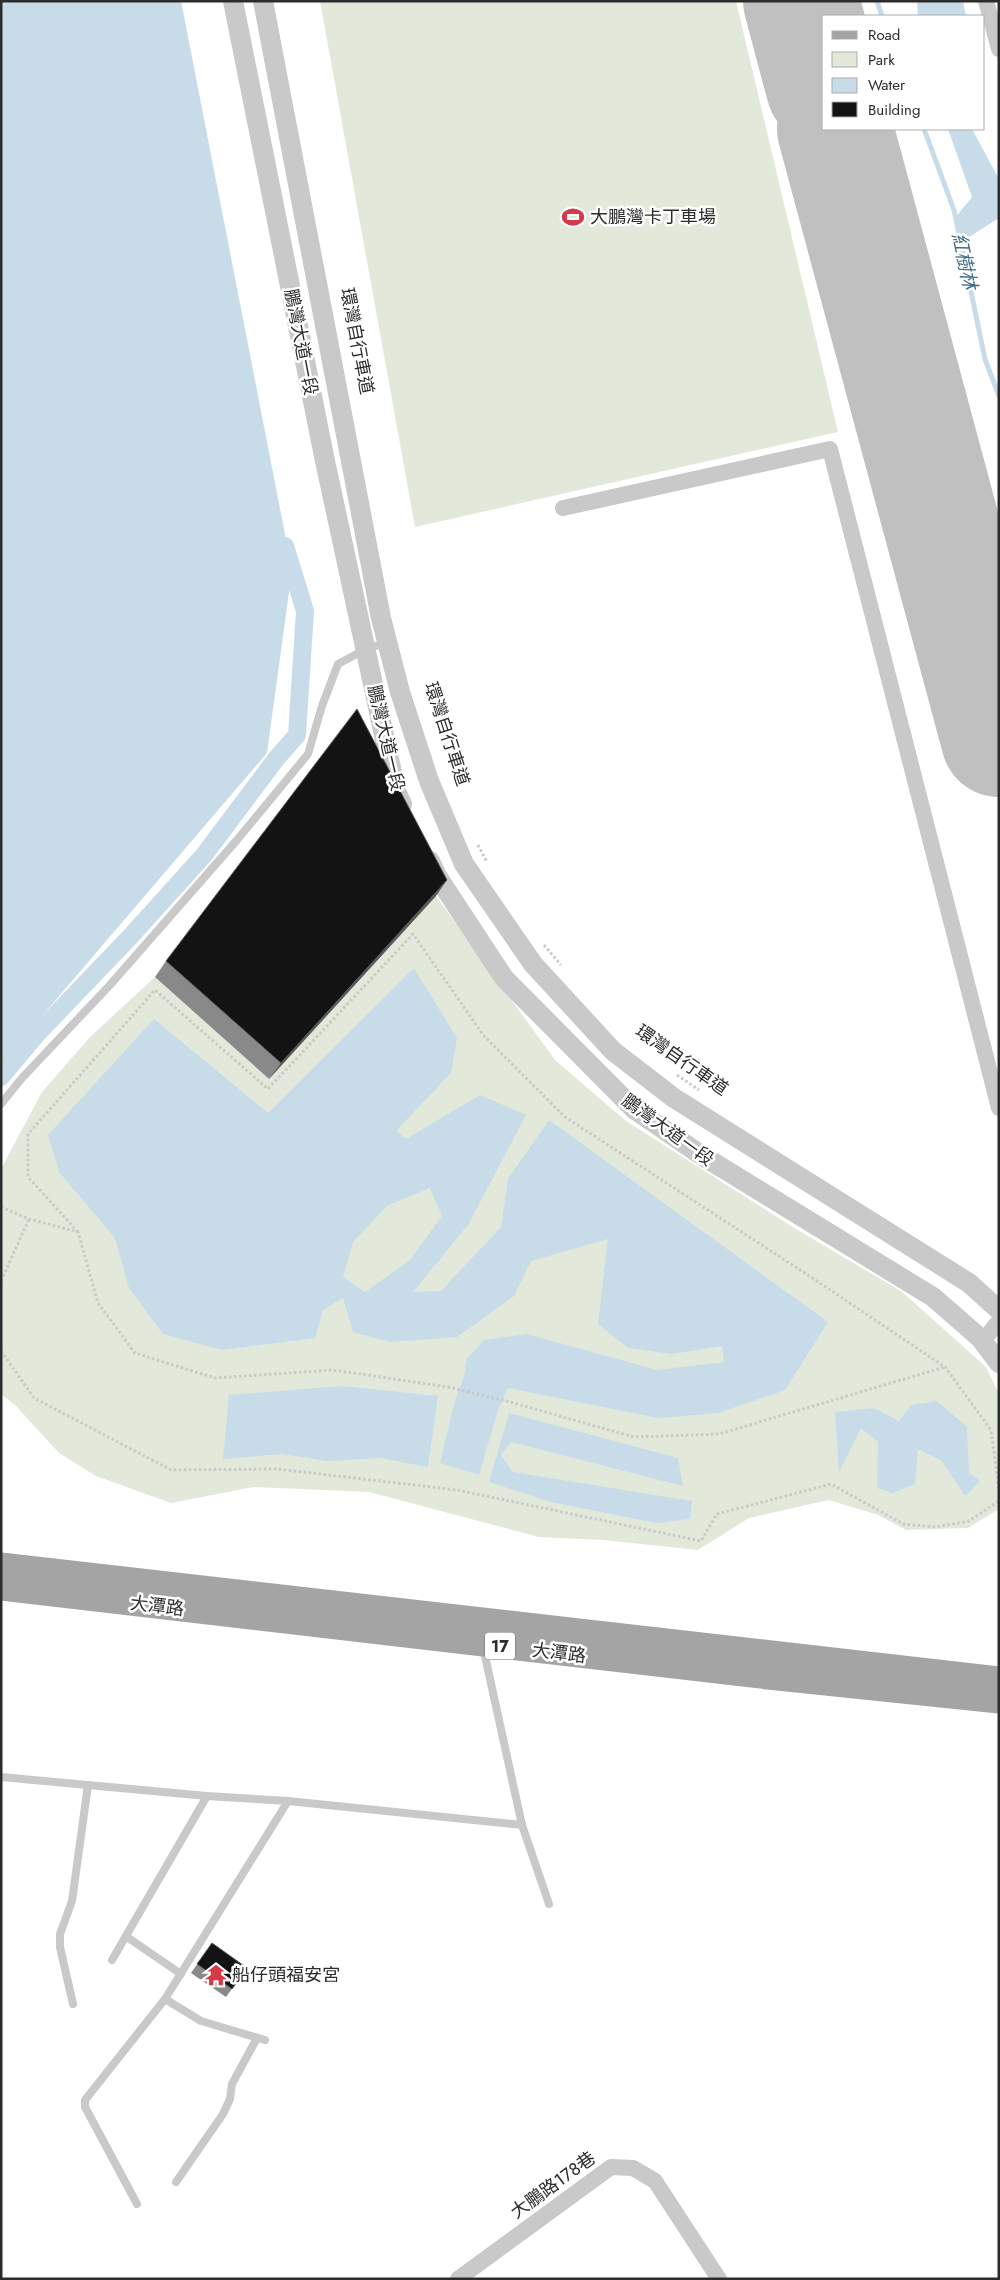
<svg xmlns="http://www.w3.org/2000/svg" width="1000" height="2280" font-family="Jost,'Noto Sans TC',sans-serif">
<style>
.green{fill:#e2e9da}
.water{fill:#c7dbe8;fill-rule:evenodd}
.lines{fill:none;stroke-linecap:round;stroke-linejoin:round}
.stream{stroke:#c7dbe8;stroke-width:5}
.canal{stroke:#c7dbe8;stroke-width:18}
.runway{stroke:#c0c0c0;stroke-width:116}
.path{stroke:#c9c9c9;stroke-width:3;stroke-dasharray:2.5 2.5;stroke-linecap:butt}
.service{stroke:#c9c9c9;stroke-width:8}
.minor{stroke:#c9c9c9;stroke-width:16}
.tertiary{stroke:#c9c9c9;stroke-width:20}
.primary{stroke:#a4a4a4;stroke-width:25}
.wall{fill:#898989}
.shaded-wall{fill:#5a5a5a}
.building{fill:#131313;stroke:#5a5a5a}
.labels{text-anchor:middle;stroke-width:5;stroke-linejoin:round;paint-order:stroke}
.shield{fill:#fff;stroke:#6b6b6b;stroke-width:1}
.shield-label{font-size:16px;font-weight:bold;fill:#2c2c2c}
.poi-label{font-size:18px;fill:#2c2c2c;stroke:#fff;text-anchor:start}
.street-label{font-size:18px;fill:#2c2c2c;stroke:#fff}
.water-label{font-size:19px;font-style:italic;fill:#416d87;stroke:#fff}
</style>
<rect width="100%" height="100%" fill="#fff"/>
<g class="green">
<path d="M320,1H736L838,432L415,527Z"/>
<path d="M436,896L555,1060L626,1121L796,1229L901,1291L986,1367L999,1394V1509L968,1528L906,1530L878,1515L829,1500L749,1518L698,1550L603,1540L539,1537L369,1492L253,1487L171,1503L96,1476L59,1453L15,1405L1,1394V1169L42,1092L90,1037L155,977L269,1079Z"/>
</g>
<g class="water">
<path d="M1,1H181L292,570L267,753L1,1064Z"/>
<path d="M917,1H963L966,16H918Z"/>
<path d="M948,129H972L999,179V218L961,242L955,218L972,197Z"/>
<path d="M414,968L457,1038L451,1073L396,1131L406,1139L480,1095L526,1115L468,1225L413,1292L441,1291L501,1227L508,1179L549,1120L828,1322L785,1390L718,1413L658,1418L508,1388L497,1413L479,1475L440,1463L455,1400L464,1376L467,1358L484,1340L527,1334L657,1370L724,1362L722,1346L672,1354L628,1348L598,1324L608,1239L531,1261L514,1296L457,1337L390,1342L353,1332L343,1298L323,1310L315,1338L222,1350L163,1334L129,1288L115,1238L59,1172L48,1135L154,1019L268,1113ZM430,1188L442,1216L410,1260L365,1292L343,1277L353,1242L387,1206Z"/>
<path d="M343,1386L438,1396L428,1467L380,1458L327,1461L282,1454L223,1459L229,1395Z"/>
<path d="M937,1401L967,1427L969,1473L980,1481L965,1496L942,1461L918,1449L915,1484L893,1493L877,1488L878,1442L861,1428L839,1472L835,1412L874,1408L899,1421L911,1405Z"/>
<path d="M509,1413L678,1458L683,1486L511,1442L501,1455L513,1472L692,1501L690,1519L656,1523L551,1502L489,1482Z"/>
</g>
<g class="lines">
<g class="stream">
<path d="M877,1L882,16"/>
<path d="M924,129L954,210L985,359L999,396"/>
</g>
<path class="canal" d="M1,1077L37,1034L129,938L204,855L276,759L297,735L305,611L285,546"/>
<g class="runway">
<path d="M801,1L824,87"/>
<path d="M835,129L999,739"/>
</g>
<g class="path">
<path d="M478,845L487,862"/>
<path d="M544,945L561,965"/>
<path d="M677,1075L699,1090"/>
<path d="M1,1207L29,1219L78,1232L98,1303L135,1353L215,1378L333,1370L448,1387L510,1402L634,1437L719,1434L945,1367"/>
<path d="M78,1232L28,1177V1134L155,990L268,1089L413,934L484,1036L565,1117L817,1281L945,1367L991,1430L999,1490"/>
<path d="M1,1281L29,1219"/>
<path d="M1,1351L34,1398L171,1470L277,1469L457,1490L701,1541L717,1514L831,1484L903,1524L935,1527L969,1521L999,1501"/>
</g>
<g class="service">
<path d="M1,1104L22,1078L110,985L237,840L308,754L322,706L338,664L366,649L386,643"/>
<path d="M483,1647L522,1825L549,1904"/>
<path d="M1,1777L207,1796L288,1801L522,1825"/>
<path d="M127,1937L181,1974"/>
<path d="M112,1960L207,1796"/>
<path d="M165,1999L201,2021L265,2040"/>
<path d="M73,2004L60,1947V1934L72,1901L88,1785"/>
<path d="M176,2182L223,2114L230,2099L232,2084L257,2038"/>
<path d="M137,2204L85,2107V2100L165,1999L288,1801"/>
</g>
<g class="minor">
<path d="M986,1L999,49"/>
<path d="M563,508L830,449L999,1108"/>
<path d="M983,1341L999,1321"/>
<path d="M458,2279L611,2167L633,2168L655,2181L719,2279"/>
</g>
<g class="tertiary">
<path d="M233,1L325,461L396,791L402,804"/>
<path d="M263,1L381,618L400,692L429,781L464,864L533,964L613,1051L674,1098L969,1283L999,1310"/>
<path d="M430,861L437,876L504,978L634,1109L698,1153L933,1297L980,1338L999,1363"/>
</g>
<g class="primary">
<path d="M1,1565L999,1679"/>
<path d="M1,1588L768,1677L999,1701"/>
</g>
</g>
<g class="wall">
<path d="M436,896L269,1079L155,977L166,961Z"/>
<path d="M212,1943L247,1968L226,1997L191,1973Z"/>
</g>
<path class="shaded-wall" d="M447,880L436,896L269,1079L281,1063Z"/>
<g class="building">
<path d="M357,709L447,880L281,1063L166,961Z"/>
<path d="M212,1943L247,1968L232,1989L197,1964Z"/>
</g>
<defs>
<g id="stadium-bare" transform="scale(1.725)"><path d="M0-5a6.5 5 0 1 0 0 10a6.5 5 0 1 0 0-10ZM-3.5-1.8h7v3.6h-7Z" fill="#d73a47" stroke="#fff" stroke-width="2.5" paint-order="stroke"/></g>
<g id="temple-bare" transform="scale(1.725)"><path d="M0-6L5-2H3V0L6.5 2.5H4V6H1.5V3h-3V6H-4V2.5H-6.5L-3 0V-2H-5Z" fill="#d73a47" stroke="#fff" stroke-width="2.5" paint-order="stroke"/></g>
</defs>
<g fill-rule="evenodd">
<use href="#stadium-bare" x="573" y="217"/>
<use href="#temple-bare" x="216" y="1975"/>
</g>
<g class="labels">
<rect class="shield" x="485" y="1632.5" width="30" height="27" rx="4"/>
<g class="shield-label">
<text x="500" y="1652">17</text>
</g>
<g class="poi-label">
<text x="590" y="223">大鵬灣卡丁車場</text>
<text x="232" y="1981">船仔頭福安宮</text>
</g>
<g class="street-label">
<text transform="translate(357 341) rotate(79)" y="6">環灣自行車道</text>
<text transform="translate(301 342) rotate(79)" y="6">鵬灣大道一段</text>
<text transform="translate(447 734) rotate(72)" y="6">環灣自行車道</text>
<text transform="translate(386 738) rotate(77)" y="6">鵬灣大道一段</text>
<text transform="translate(682 1060) rotate(35)" y="6">環灣自行車道</text>
<text transform="translate(668 1130) rotate(36)" y="6">鵬灣大道一段</text>
<text transform="translate(157 1606) rotate(7)" y="6">大潭路</text>
<text transform="translate(559 1653) rotate(7)" y="6">大潭路</text>
<text transform="translate(553 2185) rotate(-36)" y="6">大鵬路178巷</text>
</g>
<g class="water-label">
<text transform="translate(965 261) rotate(78)" y="7">紅樹林</text>
</g>
</g>
<rect width="1000" height="2280" fill="none" stroke="#2c2c2c" stroke-width="5"/>
<rect x="822" y="15" width="162" height="115" fill="#ffffff" stroke="#ababab"/>
<rect x="832" y="31" width="25" height="8" fill="#a4a4a4" stroke="#ababab"/>
<text x="868" y="40" font-size="15" fill="#2c2c2c">Road</text>
<rect x="832" y="52" width="25" height="15" fill="#e2e9da" stroke="#ababab"/>
<text x="868" y="65" font-size="15" fill="#2c2c2c">Park</text>
<rect x="832" y="78" width="25" height="15" fill="#c7dbe8" stroke="#ababab"/>
<text x="868" y="90" font-size="15" fill="#2c2c2c">Water</text>
<rect x="832" y="102" width="25" height="15" fill="#131313" stroke="#ababab"/>
<text x="868" y="115" font-size="15" fill="#2c2c2c">Building</text>
</svg>
